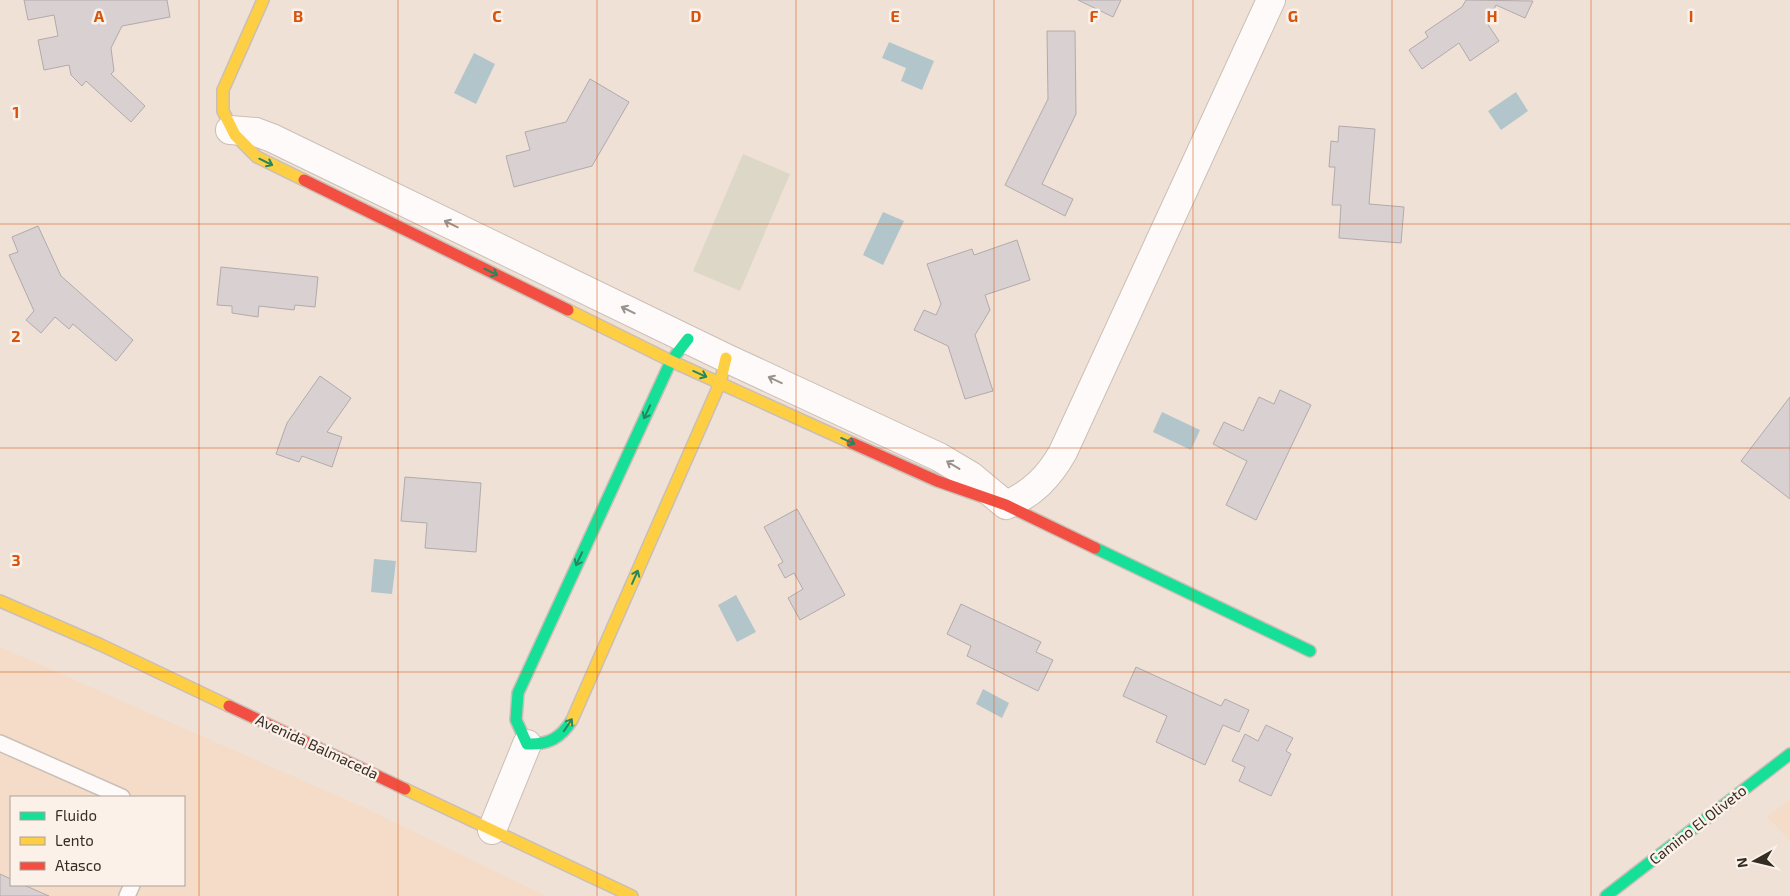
<svg xmlns="http://www.w3.org/2000/svg" width="1790" height="896" font-family="'Exo 2',sans-serif">
<style>
.built{fill:#f4dcc8;fill-rule:evenodd}
.green{fill:#ddd7c8}
.water{fill:#b2c5cb}
.building{fill:#d8d0d1;stroke:#b2aaab}
.lines{fill:none;stroke-linecap:round;stroke-linejoin:round}
.lane-casing{stroke:#cabfb6;stroke-width:18}
.street-casing{stroke:#cabfb6;stroke-width:30}
.fast-casing{stroke:#cabfb6;stroke-width:14}
.slow-casing{stroke:#cabfb6;stroke-width:14}
.jam-casing{stroke:#cabfb6;stroke-width:14}
.lane{stroke:#fdfaf9;stroke-width:15}
.street{stroke:#fdfaf9;stroke-width:28}
.fast{stroke:#16e098;stroke-width:11}
.slow{stroke:#ffcf43;stroke-width:11}
.jam{stroke:#f24e42;stroke-width:11}
.oneway{stroke:#26865e}
.oneway2{stroke:#99938e}
.grid{fill:none;stroke:#d6540e;stroke-width:1;stroke-opacity:0.55}
.labels{text-anchor:middle;stroke-width:5;stroke-linejoin:round;paint-order:stroke}
.street-label{font-size:15px;fill:#352c24;stroke:#fbf1e8}
.grid-label{font-size:16px;text-anchor:middle;font-weight:bold;fill:#d6540e;stroke:#fbf1e8;stroke-width:5;stroke-linejoin:round;paint-order:stroke}
</style>
<rect width="100%" height="100%" fill="#f0e1d6"/>
<g class="built">
<path d="M0,647L365,808L546,896H0ZM11,797H184V885H11Z"/>
<path d="M1790,799V841L1767,817Z"/>
</g>
<path class="green" d="M743,154L790,174L740,291L693,271Z"/>
<g class="water">
<path d="M889,42L934,61L922,90L901,81L906,68L882,58Z"/>
<path d="M474,53L495,64L476,104L454,93Z"/>
<path d="M1516,92L1528,111L1501,130L1488,111Z"/>
<path d="M883,212L904,221L883,265L863,255Z"/>
<path d="M1162,412L1200,430L1191,450L1153,432Z"/>
<path d="M374,559L396,561L392,594L371,592Z"/>
<path d="M736,595L756,632L737,642L718,605Z"/>
<path d="M983,689L1009,703L1002,718L976,704Z"/>
</g>
<g class="building">
<path d="M24,0H167L170,17L122,26L111,48L114,71L111,74L145,106L131,122L86,81L82,86L71,75L69,65L44,70L38,40L58,36L54,15L28,20Z"/>
<path d="M1078,0H1121L1113,17Z"/>
<path d="M1466,0L1533,1L1525,18L1496,5L1487,23L1499,41L1470,61L1459,43L1422,69L1409,50L1428,37L1425,32L1462,7Z"/>
<path d="M1047,31H1075L1076,114L1042,184L1073,199L1065,216L1005,185L1048,99Z"/>
<path d="M590,79L629,102L592,166L514,187L506,156L530,150L525,132L566,122Z"/>
<path d="M1339,126L1375,129L1369,204L1404,207L1401,243L1339,238L1341,205H1332L1335,167H1329L1331,141L1338,142Z"/>
<path d="M38,226L61,276L133,340L116,361L73,324L69,329L55,317L41,333L26,320L34,311L9,255L18,252L12,237Z"/>
<path d="M1017,240L1030,280L985,295L990,310L975,335L993,391L965,399L948,346L914,330L924,310L936,315L941,304L927,264L972,249L974,255Z"/>
<path d="M221,267L318,277L315,307L295,305L294,310L259,306L258,317L232,313V306L217,305Z"/>
<path d="M320,376L351,398L327,432L342,437L332,467L302,456L299,462L276,454L287,423Z"/>
<path d="M1280,390L1311,405L1256,520L1226,505L1247,461L1213,444L1224,422L1243,431L1259,397L1274,404Z"/>
<path d="M1790,397V499L1741,461Z"/>
<path d="M405,477L481,483L476,552L425,548L427,523L401,521Z"/>
<path d="M797,509L845,595L800,620L788,598L803,589L794,573L785,578L778,565L783,562L764,527Z"/>
<path d="M961,604L1041,642L1036,652L1053,660L1038,691L967,656L971,646L947,634Z"/>
<path d="M1136,667L1221,706L1225,699L1249,710L1239,732L1223,725L1205,765L1156,742L1167,716L1123,696Z"/>
<path d="M1266,725L1293,738L1286,751L1291,754L1271,796L1239,781L1245,767L1232,761L1245,734L1258,741Z"/>
<path d="M0,874L11,879V885H24L49,896H0Z"/>
</g>
<g class="lines">
<g class="lane-casing">
<g id="lane">
<path d="M0,743L122,797"/>
<path d="M127,896L132,885"/>
</g>
</g>
<g class="street-casing">
<g id="street">
<path d="M230,130L256,132L272,138L726,358L939,457L971,476L1006,505C1032,494 1049,477 1063,452L1271,0"/>
<path d="M492,830L527,744"/>
</g>
</g>
<g class="fast-casing">
<g id="fast">
<path d="M1095,548L1310,651"/>
<path d="M572,720C561,738 548,745 527,744L516,720L518,693L671,361L688,339"/>
<path d="M1606,896L1790,754"/>
</g>
</g>
<g class="slow-casing">
<g id="slow">
<path d="M263,0L223,90V111L235,135L257,157L304,180"/>
<path d="M568,310L671,361L852,443"/>
<path d="M0,601L101,645L229,706"/>
<path d="M572,720L720,383L726,358"/>
<path d="M405,789L632,896"/>
</g>
</g>
<g class="jam-casing">
<g id="jam">
<path d="M304,180L568,310"/>
<path d="M852,443L937,481L1006,505L1095,548"/>
<path d="M229,706L405,789"/>
</g>
</g>
<use href="#lane" class="lane"/>
<use href="#street" class="street"/>
<use href="#fast" class="fast"/>
<use href="#slow" class="slow"/>
<use href="#jam" class="jam"/>
</g>
<defs><path id="oneway-shaft" d="M-6 0H5M1.5-3L5.5 0L1.5 3" fill="none" stroke-width="1.6" stroke-linecap="round" stroke-linejoin="round" transform="scale(1.25)"/></defs>
<g class="oneway">
<use href="#oneway-shaft" transform="translate(266 162) rotate(26)"/>
<use href="#oneway-shaft" transform="translate(491 272) rotate(26)"/>
<use href="#oneway-shaft" transform="translate(700 374) rotate(24)"/>
<use href="#oneway-shaft" transform="translate(647 412) rotate(115)"/>
<use href="#oneway-shaft" transform="translate(848 441) rotate(24)"/>
<use href="#oneway-shaft" transform="translate(579 559) rotate(115)"/>
<use href="#oneway-shaft" transform="translate(635 577) rotate(-66)"/>
<use href="#oneway-shaft" transform="translate(568 725) rotate(-56)"/>
</g>
<g class="oneway2">
<use href="#oneway-shaft" transform="translate(451 224) rotate(-154)"/>
<use href="#oneway-shaft" transform="translate(628 310) rotate(-154)"/>
<use href="#oneway-shaft" transform="translate(775 380) rotate(-155)"/>
<use href="#oneway-shaft" transform="translate(953 465) rotate(-149)"/>
</g>
<path class="grid" d="M199,0V896M398,0V896M597,0V896M796,0V896M994,0V896M1193,0V896M1392,0V896M1591,0V896M0,224H1790M0,448H1790M0,672H1790"/>
<g class="labels">
<g class="street-label">
<text transform="translate(317 747) rotate(25)" y="5">Avenida Balmaceda</text>
<text transform="translate(1698 825) rotate(-38)" y="5">Camino El Oliveto</text>
</g>
</g>
<g class="grid-label">
<text x="99" y="22">A</text>
<text x="298" y="22">B</text>
<text x="497" y="22">C</text>
<text x="696" y="22">D</text>
<text x="895" y="22">E</text>
<text x="1094" y="22">F</text>
<text x="1293" y="22">G</text>
<text x="1492" y="22">H</text>
<text x="1691" y="22">I</text>
<text x="16" y="118">1</text>
<text x="16" y="342">2</text>
<text x="16" y="566">3</text>
</g>
<rect x="10" y="796" width="175" height="90" fill="#fbf1e8" stroke="#aca29a"/>
<rect x="20" y="812" width="25" height="8" fill="#16e098" stroke="#aca29a"/>
<text x="55" y="821" font-size="15" fill="#352c24">Fluido</text>
<rect x="20" y="837" width="25" height="8" fill="#ffcf43" stroke="#aca29a"/>
<text x="55" y="846" font-size="15" fill="#352c24">Lento</text>
<rect x="20" y="862" width="25" height="8" fill="#f24e42" stroke="#aca29a"/>
<text x="55" y="871" font-size="15" fill="#352c24">Atasco</text>
<g transform="translate(1755 861) rotate(262)" stroke="#fbf1e8" stroke-width="4" paint-order="stroke">
<path d="M0-4L9 19L0 12L-9 19Z" fill="#352c24"/>
<text y="-8" font-size="14" font-weight="bold" text-anchor="middle" fill="#352c24">N</text>
</g>
</svg>
